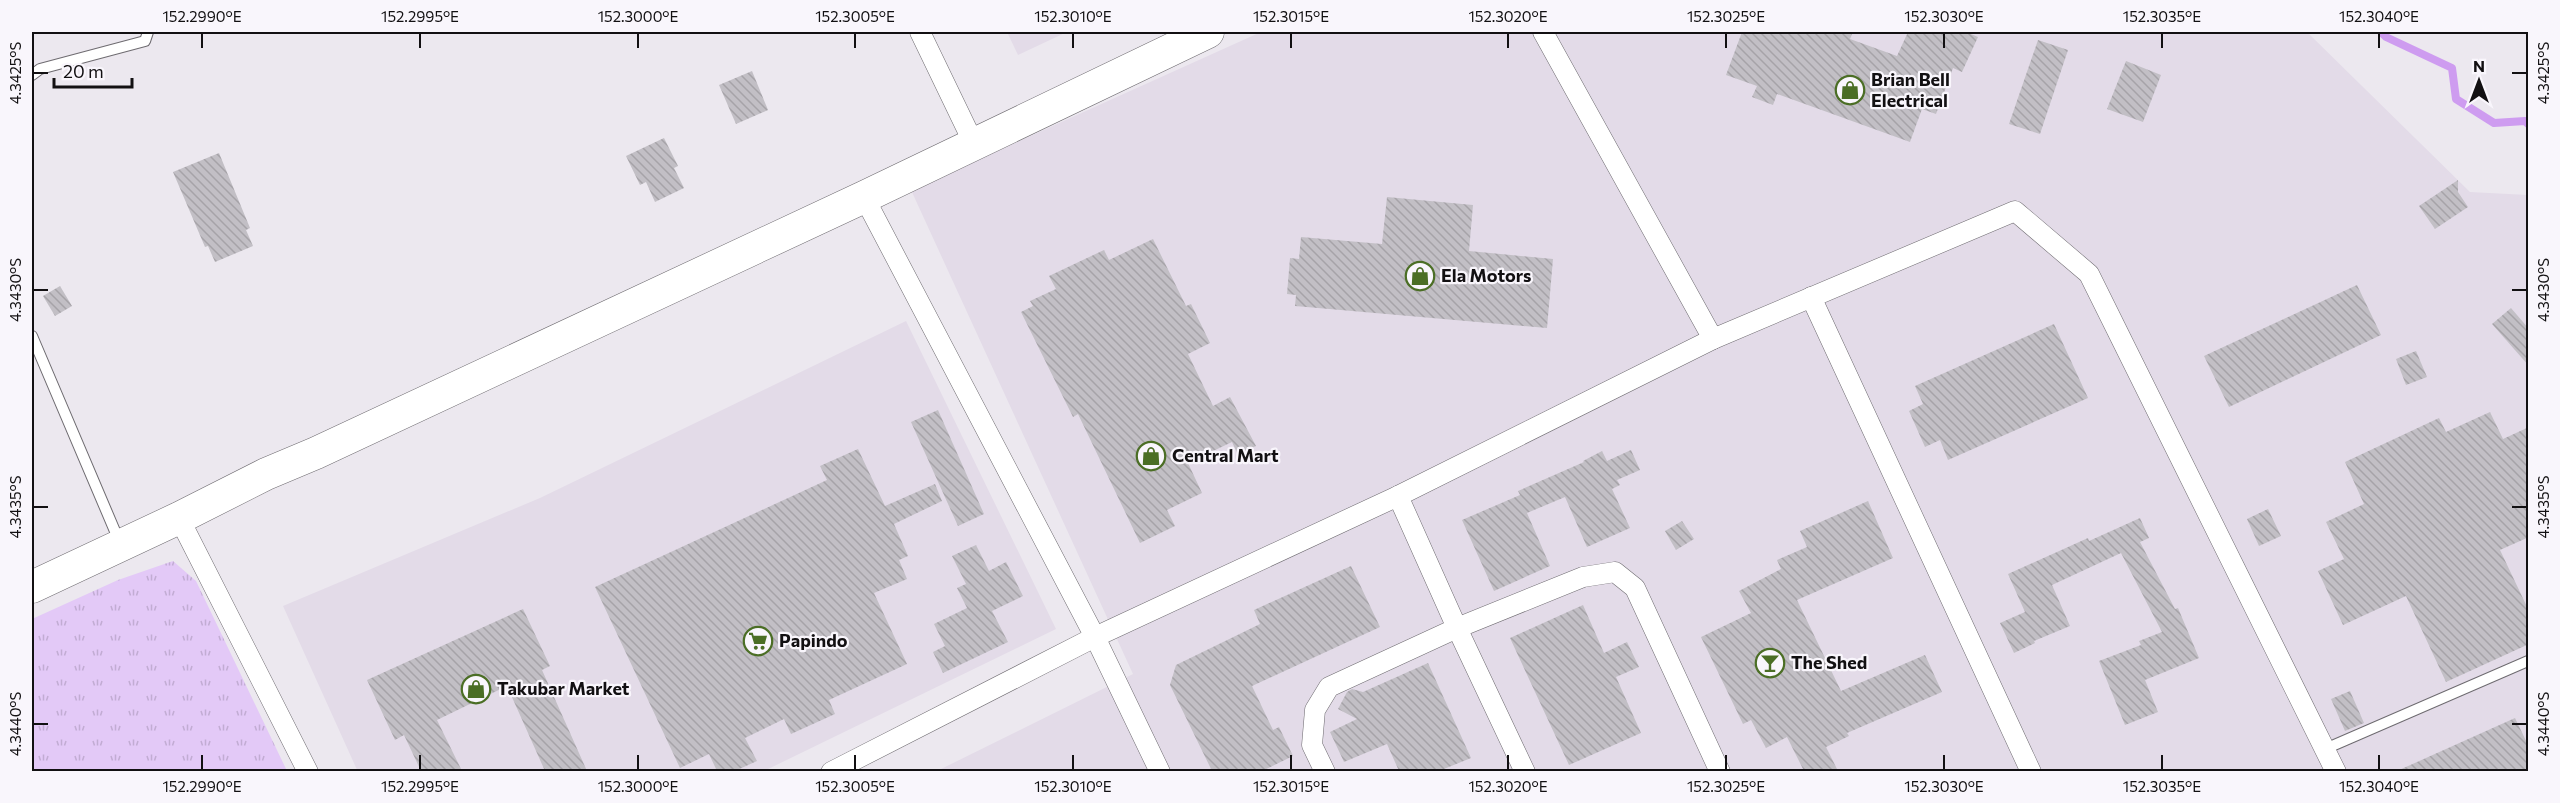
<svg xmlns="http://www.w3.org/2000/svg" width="2560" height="803" font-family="Commissioner,sans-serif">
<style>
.built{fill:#e3dbe8}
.grass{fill:url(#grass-tufts)}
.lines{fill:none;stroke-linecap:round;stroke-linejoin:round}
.stream{stroke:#ce9cf0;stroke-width:8}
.building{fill:url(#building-back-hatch)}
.lane-casing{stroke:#6e6b70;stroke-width:12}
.street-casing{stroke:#6e6b70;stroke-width:21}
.primary-casing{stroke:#6e6b70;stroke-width:33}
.lane{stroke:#fff;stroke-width:10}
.street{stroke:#fff;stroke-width:20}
.primary{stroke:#fff;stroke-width:32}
.ticks{fill:none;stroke:#121012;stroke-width:2}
.labels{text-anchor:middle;stroke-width:4.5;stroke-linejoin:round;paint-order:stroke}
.poi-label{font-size:18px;font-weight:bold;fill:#121012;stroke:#f9f6fc;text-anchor:start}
.neatline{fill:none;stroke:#121012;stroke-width:2}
.ticks-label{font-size:15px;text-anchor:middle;fill:#121012}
</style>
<defs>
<pattern id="grass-tufts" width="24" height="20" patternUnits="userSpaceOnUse" patternTransform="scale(1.5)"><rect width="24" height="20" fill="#e3c9f7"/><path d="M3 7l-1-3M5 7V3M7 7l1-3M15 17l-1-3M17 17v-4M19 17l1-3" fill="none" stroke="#c2acd3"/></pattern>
<pattern id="building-back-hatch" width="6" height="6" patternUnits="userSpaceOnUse" patternTransform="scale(1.5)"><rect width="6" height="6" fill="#c2bfc5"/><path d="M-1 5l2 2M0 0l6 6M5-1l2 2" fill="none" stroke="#a6a3a8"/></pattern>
</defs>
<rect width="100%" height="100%" fill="#ece8ef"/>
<g class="built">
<path d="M1007,32H1067L1018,55Z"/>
<path d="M1261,32H2307L2470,192L2528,195V771H937L1133,674L911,190Z"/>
<path d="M906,321L1056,629L764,771L358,772L283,606L540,498Z"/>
</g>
<path class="grass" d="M173,561L196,581L287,771H32V619L118,580Z"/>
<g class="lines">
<path class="stream" d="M2381,32L2386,37L2452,68L2456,99L2494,123L2525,121L2528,124"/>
</g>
<g class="building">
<path d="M1742,32H1853L1850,39L1897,56L1908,32H1966L1978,37L1962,72L1953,68L1936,114L1922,109L1910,142L1777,94L1773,105L1752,97L1757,86L1726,75Z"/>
<path d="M2038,40L2068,50L2040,134L2009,124Z"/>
<path d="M2126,61L2161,75L2143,122L2107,109Z"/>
<path d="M752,71L768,110L736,124L719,85Z"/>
<path d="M664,138L678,166L674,168L684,188L655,202L646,182L640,185L626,156Z"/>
<path d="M219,153L250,228L246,230L253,246L215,262L208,246L205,247L173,172Z"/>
<path d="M2458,180V192L2468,207L2435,229L2419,206Z"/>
<path d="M1387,197L1473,205L1469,251L1553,259L1547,328L1295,306L1296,295L1287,294L1290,258L1299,259L1301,237L1382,244Z"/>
<path d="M1153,239L1186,306L1191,304L1210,343L1188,354L1213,406L1230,397L1256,446L1238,455L1232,442L1188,463L1202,493L1167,510L1175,526L1140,543L1078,414L1073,417L1021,312L1033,306L1030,301L1056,289L1049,276L1104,250L1109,260Z"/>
<path d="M2357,285L2381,335L2229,407L2204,356Z"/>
<path d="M60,286L72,306L55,316L43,296Z"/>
<path d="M2511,308L2529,329V366L2492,324Z"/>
<path d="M2054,324L2088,398L1948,460L1940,440L1925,447L1909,411L1923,404L1915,386Z"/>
<path d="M2416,351L2427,377L2406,385L2396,359Z"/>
<path d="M938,410L984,514L958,526L911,422Z"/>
<path d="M2490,412L2503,439L2529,427V537L2500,550L2529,611V644L2446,682L2406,596L2343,625L2318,571L2344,559L2326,522L2364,504L2345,462L2439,418L2446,432Z"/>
<path d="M858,449L885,506L935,484L942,501L894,524L908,556L899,560L907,579L874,593L907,664L829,700L835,714L791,734L784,719L745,738L757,761L735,771H717L709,754L680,768L595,587L827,480L820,466Z"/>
<path d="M1631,450L1640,470L1617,480L1620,485L1612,489L1630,528L1587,547L1565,497L1527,513L1550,566L1494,591L1462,520L1520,495L1518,491L1584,462L1583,461L1602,451L1607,461Z"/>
<path d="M1868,501L1893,558L1797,600L1841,691L1925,655L1942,692L1847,733L1849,736L1826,747L1838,771H1804L1787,737L1766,748L1751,720L1743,724L1701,637L1751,613L1739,591L1781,569L1777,560L1807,547L1800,531Z"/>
<path d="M2268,509L2281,536L2259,546L2247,519Z"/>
<path d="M2140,518L2149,538L2140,542L2175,609L2178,608L2199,658L2145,680L2158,712L2125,725L2099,661L2141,645L2139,641L2162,632L2121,553L2052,585L2070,626L2034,641L2035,643L2014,653L2000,623L2025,612L2008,574L2088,538L2089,541Z"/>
<path d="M1682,521L1694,539L1676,550L1665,531Z"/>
<path d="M976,545L989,571L1006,562L1023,596L992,611L1008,642L943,673L933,652L945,646L934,624L967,608L957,588L966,584L952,556Z"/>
<path d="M1351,566L1380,627L1252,686L1273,730L1279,727L1293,756L1262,771H1212L1170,685L1176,665L1260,624L1254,610Z"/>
<path d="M1583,605L1604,653L1627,642L1639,667L1616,677L1641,733L1569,765L1510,638Z"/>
<path d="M523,609L550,666L542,670L587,771H545L507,686L437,720L462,771H421L404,735L395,740L367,680Z"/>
<path d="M1428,663L1471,758L1439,771H1399L1387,744L1344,762L1330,732L1357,719L1338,709L1347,692L1352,689L1363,692Z"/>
<path d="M2350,691L2364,723L2345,731L2331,699Z"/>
<path d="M2515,718L2529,747V771H2397Z"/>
</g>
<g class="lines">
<g class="lane-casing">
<g id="lane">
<path d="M32,75L40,69L145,41L148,32"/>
<path d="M32,336L120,543"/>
<path d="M2325,749L2528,661"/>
</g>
</g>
<g class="street-casing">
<g id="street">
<path d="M920,32L974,144"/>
<path d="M1543,32L1713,339L2015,211L2089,274L2336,772"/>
<path d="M864,197L1095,637L1160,772"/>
<path d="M1811,297L2031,772"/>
<path d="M1398,496L1457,628L1525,772"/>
<path d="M179,518L308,772"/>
<path d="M831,772L1095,637L1398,496L1713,339"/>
<path d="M1325,772L1312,745L1315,710L1329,687L1457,628L1583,577L1615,572L1635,588L1720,772"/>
</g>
</g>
<g class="primary-casing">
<path id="primary" d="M32,587L179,518L266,474L316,453L864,197L1208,32"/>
</g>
<use href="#lane" class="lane"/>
<use href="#street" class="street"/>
<use href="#primary" class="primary"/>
</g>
<path class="ticks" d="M202,33V48M420,33V48M638,33V48M855,33V48M1073,33V48M1291,33V48M1508,33V48M1726,33V48M1944,33V48M2162,33V48M2379,33V48M33,73H48M2512,73H2527M33,290H48M2512,290H2527M33,507H48M2512,507H2527M33,724H48M2512,724H2527M202,755V770M420,755V770M638,755V770M855,755V770M1073,755V770M1291,755V770M1508,755V770M1726,755V770M1944,755V770M2162,755V770M2379,755V770"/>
<defs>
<g id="shop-ring" transform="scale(1.5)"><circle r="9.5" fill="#f9f6fc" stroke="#4b6e25" stroke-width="1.5"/><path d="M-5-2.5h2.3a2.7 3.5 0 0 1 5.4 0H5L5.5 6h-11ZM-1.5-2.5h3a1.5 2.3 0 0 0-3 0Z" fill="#4b6e25"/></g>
<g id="supermarket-ring" transform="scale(1.5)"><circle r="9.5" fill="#f9f6fc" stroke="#4b6e25" stroke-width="1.5"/><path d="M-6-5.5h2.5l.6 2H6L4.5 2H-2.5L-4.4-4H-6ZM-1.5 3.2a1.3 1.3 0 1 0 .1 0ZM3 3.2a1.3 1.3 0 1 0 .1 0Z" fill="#4b6e25"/></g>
<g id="bar-ring" transform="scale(1.5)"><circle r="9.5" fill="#f9f6fc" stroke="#4b6e25" stroke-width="1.5"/><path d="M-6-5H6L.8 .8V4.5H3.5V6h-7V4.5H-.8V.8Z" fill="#4b6e25"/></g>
</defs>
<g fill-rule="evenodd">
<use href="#shop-ring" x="1850" y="90"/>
<use href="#shop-ring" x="1420" y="276"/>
<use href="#shop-ring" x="1151" y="456"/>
<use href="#supermarket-ring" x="758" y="641"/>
<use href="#bar-ring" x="1770" y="663"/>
<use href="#shop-ring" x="476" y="689"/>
</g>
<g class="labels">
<g class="poi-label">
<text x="1871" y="86">Brian Bell<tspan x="1871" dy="21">Electrical</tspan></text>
<text x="1441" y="282">Ela Motors</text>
<text x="1172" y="462">Central Mart</text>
<text x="779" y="647">Papindo</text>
<text x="1791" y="669">The Shed</text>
<text x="497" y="695">Takubar Market</text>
</g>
</g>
<rect width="2560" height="803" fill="none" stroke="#f9f6fc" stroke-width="66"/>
<g transform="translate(2479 81)" stroke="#f9f6fc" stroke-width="4.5" paint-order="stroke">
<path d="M0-4.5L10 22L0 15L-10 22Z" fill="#121012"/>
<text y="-9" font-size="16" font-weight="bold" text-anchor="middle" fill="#121012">N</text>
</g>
<path d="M54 78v9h78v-9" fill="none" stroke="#121012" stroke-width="3"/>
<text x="63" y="78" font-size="18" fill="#121012" stroke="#f9f6fc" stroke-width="4.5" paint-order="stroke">20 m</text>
<rect x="33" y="33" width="2494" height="737" class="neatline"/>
<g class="ticks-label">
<text x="202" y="22">152.2990°E</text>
<text x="420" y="22">152.2995°E</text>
<text x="638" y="22">152.3000°E</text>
<text x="855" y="22">152.3005°E</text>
<text x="1073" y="22">152.3010°E</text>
<text x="1291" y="22">152.3015°E</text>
<text x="1508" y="22">152.3020°E</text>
<text x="1726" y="22">152.3025°E</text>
<text x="1944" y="22">152.3030°E</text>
<text x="2162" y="22">152.3035°E</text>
<text x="2379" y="22">152.3040°E</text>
<text transform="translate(16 73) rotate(-90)" y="5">4.3425°S</text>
<text transform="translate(2544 73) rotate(-90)" y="5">4.3425°S</text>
<text transform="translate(16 290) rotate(-90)" y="5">4.3430°S</text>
<text transform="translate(2544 290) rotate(-90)" y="5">4.3430°S</text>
<text transform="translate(16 507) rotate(-90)" y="5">4.3435°S</text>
<text transform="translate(2544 507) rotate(-90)" y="5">4.3435°S</text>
<text transform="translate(16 724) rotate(-90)" y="5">4.3440°S</text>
<text transform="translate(2544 724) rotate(-90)" y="5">4.3440°S</text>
<text x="202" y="792">152.2990°E</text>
<text x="420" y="792">152.2995°E</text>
<text x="638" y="792">152.3000°E</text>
<text x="855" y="792">152.3005°E</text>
<text x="1073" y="792">152.3010°E</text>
<text x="1291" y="792">152.3015°E</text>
<text x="1508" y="792">152.3020°E</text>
<text x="1726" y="792">152.3025°E</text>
<text x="1944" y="792">152.3030°E</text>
<text x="2162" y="792">152.3035°E</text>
<text x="2379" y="792">152.3040°E</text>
</g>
</svg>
